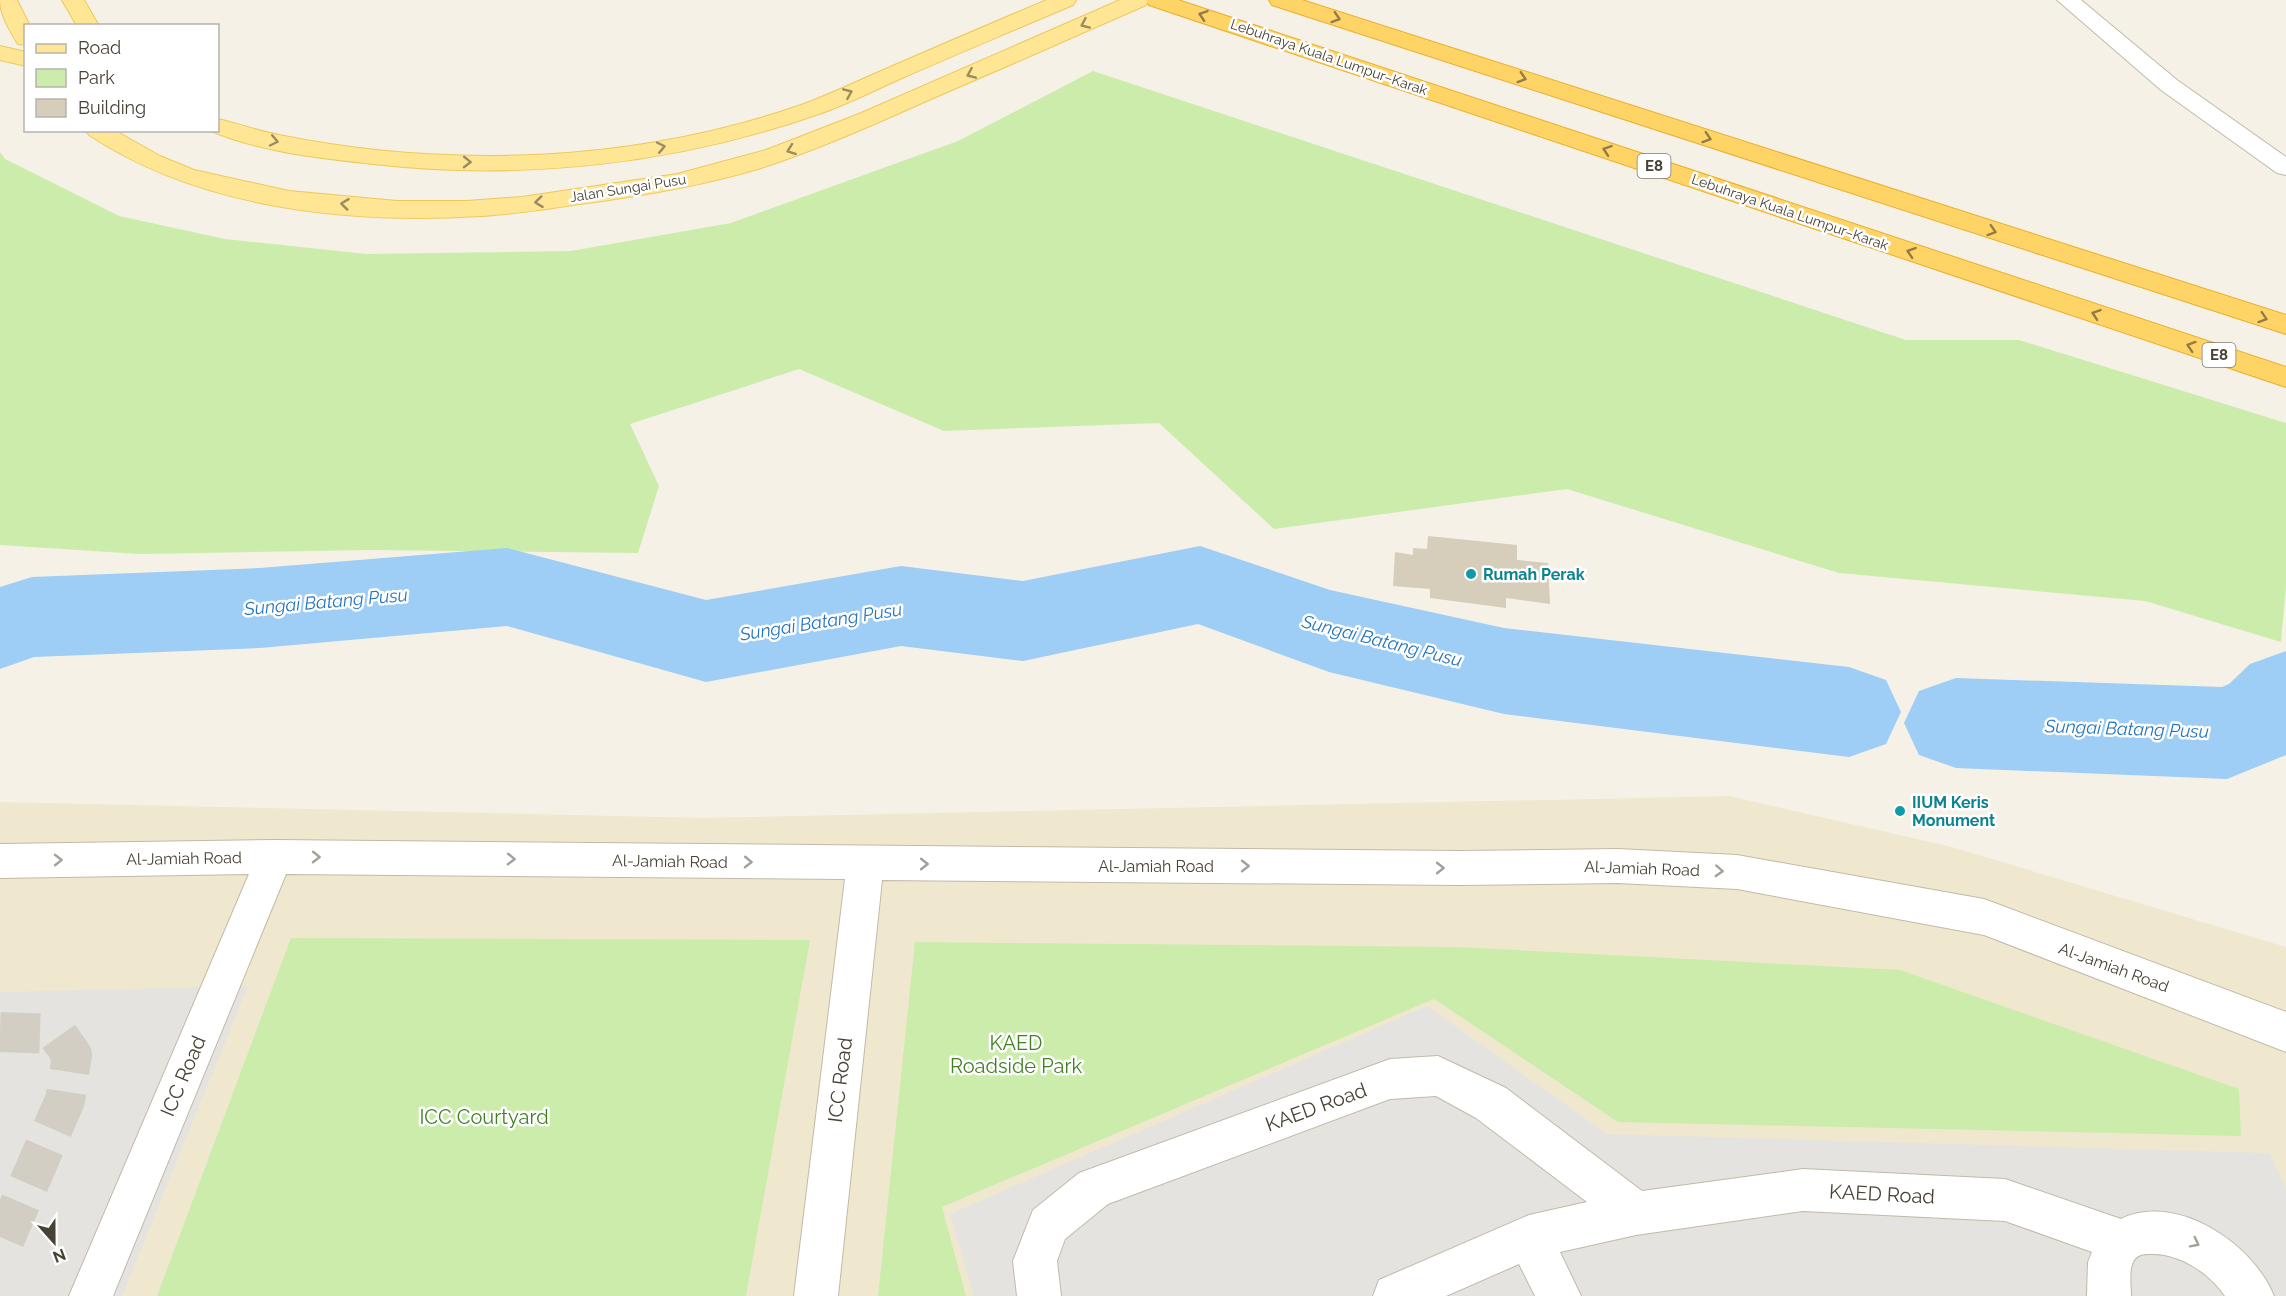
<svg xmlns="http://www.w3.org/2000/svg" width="2286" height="1296" font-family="Raleway,sans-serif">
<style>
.education{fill:#efe8cf}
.green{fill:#ccecac}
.parking{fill:#e5e3df}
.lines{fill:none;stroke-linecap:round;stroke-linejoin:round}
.river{fill:#9ecdf6;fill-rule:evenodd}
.building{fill:#d7cdbb}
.minor-tunnel{stroke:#d2cec3;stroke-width:40;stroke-dasharray:40 20;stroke-linecap:butt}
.minor-casing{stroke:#c1baa8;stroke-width:2}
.major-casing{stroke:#edc95c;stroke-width:2}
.highway-casing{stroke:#eaae2b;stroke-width:2}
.minor{fill:#fff;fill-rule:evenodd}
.major{fill:#ffe695;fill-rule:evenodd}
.highway{fill:#ffd467;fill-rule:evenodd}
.oneway{stroke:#917c49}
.oneway2{stroke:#9a8c60}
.oneway3{stroke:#a4a09a}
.culture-dot{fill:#0f9aa8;stroke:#fff;stroke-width:2}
.labels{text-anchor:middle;stroke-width:5;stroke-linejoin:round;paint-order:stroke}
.far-street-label{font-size:14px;fill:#484235;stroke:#fff}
.shield{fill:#fff;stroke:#7f7b72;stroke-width:1.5}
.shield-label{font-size:15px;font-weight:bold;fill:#484235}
.culture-label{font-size:16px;font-weight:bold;fill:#0d838f;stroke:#fff;text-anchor:start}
.street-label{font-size:16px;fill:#484235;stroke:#fff}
.water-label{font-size:18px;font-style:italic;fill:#2575bd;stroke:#fff}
.near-park-label{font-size:20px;fill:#417f23;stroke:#fff}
.near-street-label{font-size:20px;fill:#484235;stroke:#fff}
</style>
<rect width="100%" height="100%" fill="#f5f1e6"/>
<path class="education" d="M1729,796L1952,847L2286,947V1296H0V802L703,818Z"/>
<g class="green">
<path d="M1093,71L1906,340H2019L2286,423V586L2281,642L2145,601L1839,573L1567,489L1274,529L1159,423L944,431L799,369L630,424L659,486L638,553L369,550L140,554L0,545V152L5,159L119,216L225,239L366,254L571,251L731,223L958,141Z"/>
<path d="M291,938L810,940L746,1296H157Z"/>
<path d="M915,942L1458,947L1900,970L2239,1089L2241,1136L1618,1122L1434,999L942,1207L966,1296H878Z"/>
</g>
<g class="parking">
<path d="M248,986L122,1296H0V992Z"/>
<path d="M1427,1006L1607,1134L2270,1153L2286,1190V1296H974L950,1214Z"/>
</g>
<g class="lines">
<g class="river">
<path d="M1200,546L1330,590L1504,628L1849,667L1886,680L1901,712L1886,744L1849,757L1504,714L1329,672L1198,624L1023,661L901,646L706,682L507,626L260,648L34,657L0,669V587L32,577L260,568L507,548L706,600L901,566L1023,581Z"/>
<path d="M2286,651V755L2227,779L1956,768L1919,755L1904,723L1919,691L1956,678L2222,687L2229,684L2250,664Z"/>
</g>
</g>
<path class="building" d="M1428,536L1517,545V560L1548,563L1550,604L1506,598V608L1430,598V589L1393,586L1395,552L1413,555V548L1427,549Z"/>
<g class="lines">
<path class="minor-tunnel" d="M0,1032L57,1034L72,1055L65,1100L0,1250"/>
<g class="minor-casing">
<g id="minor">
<path d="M2057,0H2081L2177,80L2286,157V175L2277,173L2161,90Z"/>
<path d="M275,840L1459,851L1618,849L1737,855L1984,899L2286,1012V1052L1984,935L1737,889L1618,883L1459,885L882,880L838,1296H794L845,879L286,874L113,1296H69L249,874L0,878V844Z"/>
<path d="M1438,1056L1506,1088L1642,1191L1803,1169L2005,1179L2121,1219C2177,1192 2253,1244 2274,1296H2225C2210,1274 2181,1254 2153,1254C2147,1254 2140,1253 2135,1259C2128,1267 2131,1285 2131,1296H2087L2088,1262L2092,1252L2005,1221L1803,1211L1636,1235L1560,1252L1581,1296H1535L1519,1264L1446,1296H1373L1379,1280L1529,1215L1587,1202L1476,1118L1436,1096L1390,1099L1108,1204L1065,1239L1057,1261L1061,1296H1017L1013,1261L1033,1210L1079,1173L1390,1059Z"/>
</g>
</g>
<g class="major-casing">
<g id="major">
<path d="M0,0H17L30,26H26V45L18,44C10,31 0,15 0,0Z"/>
<path d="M62,0H84L99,26H77Z"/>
<path d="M1047,0H1076L1073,5C1016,29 959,53 902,78C875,90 848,104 819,114C676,164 523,181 373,164C319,158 259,152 209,130H218V119C239,124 258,131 279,135C452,170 638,162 804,104C833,93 860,80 888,68C941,45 994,22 1047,0Z"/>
<path d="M1120,0H1149L1146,5C1074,37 1003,68 931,99C875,124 819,149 761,168C702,186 641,196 580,204C547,209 514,214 481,216C349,224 201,209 89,135L85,130H114L160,156L194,170L289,191L397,201H467L522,197L677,174L766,150L859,114Z"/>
<path d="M0,46L26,52V66L0,60Z"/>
</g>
</g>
<g class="highway-casing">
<g id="highway">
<path d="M1146,0H1178L2286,367V387L1149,5Z"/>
<path d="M1269,0H1302L2286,315V334L1272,5Z"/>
</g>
</g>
<use href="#minor" class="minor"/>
<use href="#major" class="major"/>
<use href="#highway" class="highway"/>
</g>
<defs><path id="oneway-chevron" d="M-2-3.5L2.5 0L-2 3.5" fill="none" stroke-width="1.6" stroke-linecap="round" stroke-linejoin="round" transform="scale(1.5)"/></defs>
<g class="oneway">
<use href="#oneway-chevron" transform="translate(1203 15) rotate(-161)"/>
<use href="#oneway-chevron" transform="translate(1336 18) rotate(18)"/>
<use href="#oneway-chevron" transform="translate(1522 78) rotate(18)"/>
<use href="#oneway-chevron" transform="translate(1707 138) rotate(18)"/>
<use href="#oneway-chevron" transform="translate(1607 150) rotate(-161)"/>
<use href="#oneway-chevron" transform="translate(1992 231) rotate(18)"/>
<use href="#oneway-chevron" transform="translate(1911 252) rotate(-161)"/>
<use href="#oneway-chevron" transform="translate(2096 314) rotate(-161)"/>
<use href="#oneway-chevron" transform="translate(2263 318) rotate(18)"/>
<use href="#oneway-chevron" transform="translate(2191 346) rotate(-162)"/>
</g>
<g class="oneway2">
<use href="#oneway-chevron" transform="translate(1085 24) rotate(156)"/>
<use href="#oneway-chevron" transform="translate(971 74) rotate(157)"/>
<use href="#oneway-chevron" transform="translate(848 93) rotate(-23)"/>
<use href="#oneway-chevron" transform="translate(274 141) rotate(12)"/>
<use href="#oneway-chevron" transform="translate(661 147) rotate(-12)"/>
<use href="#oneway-chevron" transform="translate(791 150) rotate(160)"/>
<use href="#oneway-chevron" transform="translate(467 162) rotate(1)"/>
<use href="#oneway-chevron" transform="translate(539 202) rotate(173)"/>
<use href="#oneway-chevron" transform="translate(345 204) rotate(-173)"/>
</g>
<g class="oneway3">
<use href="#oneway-chevron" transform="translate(316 857) rotate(1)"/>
<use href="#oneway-chevron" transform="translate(511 859) rotate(1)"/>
<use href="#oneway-chevron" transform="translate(58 860) rotate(-1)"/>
<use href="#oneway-chevron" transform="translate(748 862) rotate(1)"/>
<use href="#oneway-chevron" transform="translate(924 864)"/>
<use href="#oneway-chevron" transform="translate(1245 866)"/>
<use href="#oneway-chevron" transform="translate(1440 868)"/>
<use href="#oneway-chevron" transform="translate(1719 871) rotate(3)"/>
<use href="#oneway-chevron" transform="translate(2195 1243) rotate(27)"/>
</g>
<g class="culture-dot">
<circle cx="1471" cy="574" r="6"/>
<circle cx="1900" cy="811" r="6"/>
</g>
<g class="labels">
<g class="far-street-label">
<text transform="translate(1329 57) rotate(19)" y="5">Lebuhraya Kuala Lumpur–Karak</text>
<text transform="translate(628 188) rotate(-9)" y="5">Jalan Sungai Pusu</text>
<text transform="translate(1790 212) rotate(19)" y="5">Lebuhraya Kuala Lumpur–Karak</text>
</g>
<g class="shield">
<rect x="1637.5" y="154" width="33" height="24" rx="4.5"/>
<rect x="2202.5" y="343" width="33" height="24" rx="4.5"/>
</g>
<g class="shield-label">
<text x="1654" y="171">E8</text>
<text x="2219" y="360">E8</text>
</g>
<g class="culture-label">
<text x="1483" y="580">Rumah Perak</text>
<text x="1912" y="808">IIUM Keris<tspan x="1912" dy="18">Monument</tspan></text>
</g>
<g class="street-label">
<text transform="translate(184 858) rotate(-1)" y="6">Al-Jamiah Road</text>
<text transform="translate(670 861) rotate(1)" y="6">Al-Jamiah Road</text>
<text x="1156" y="872">Al-Jamiah Road</text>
<text transform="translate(1642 868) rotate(2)" y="6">Al-Jamiah Road</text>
<text transform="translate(2114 967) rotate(20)" y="6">Al-Jamiah Road</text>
</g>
<g class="water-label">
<text transform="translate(326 602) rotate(-5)" y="6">Sungai Batang Pusu</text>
<text transform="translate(821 622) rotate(-9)" y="6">Sungai Batang Pusu</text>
<text transform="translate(1382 641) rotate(14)" y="6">Sungai Batang Pusu</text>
<text transform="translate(2127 729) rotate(2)" y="6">Sungai Batang Pusu</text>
</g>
<g class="near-park-label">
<text x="1016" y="1050">KAED<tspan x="1016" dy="23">Roadside Park</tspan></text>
<text x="484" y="1124">ICC Courtyard</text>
</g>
<g class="near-street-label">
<text transform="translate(183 1076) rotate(-67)" y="7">ICC Road</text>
<text transform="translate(840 1080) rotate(-83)" y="7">ICC Road</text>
<text transform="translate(1316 1107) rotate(-20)" y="7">KAED Road</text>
<text transform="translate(1882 1194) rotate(3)" y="7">KAED Road</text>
</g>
</g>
<rect x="24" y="24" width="195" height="108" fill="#ffffff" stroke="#b6b3ae" stroke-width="1.5"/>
<rect x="36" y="44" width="30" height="9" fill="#ffe695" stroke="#b6b3ae" stroke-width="1.5"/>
<text x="78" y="54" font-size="18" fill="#484235">Road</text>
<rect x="36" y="69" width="30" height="18" fill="#ccecac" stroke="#b6b3ae" stroke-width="1.5"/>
<text x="78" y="84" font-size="18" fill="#484235">Park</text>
<rect x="36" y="99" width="30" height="18" fill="#d7cdbb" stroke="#b6b3ae" stroke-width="1.5"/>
<text x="78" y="114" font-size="18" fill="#484235">Building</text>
<g transform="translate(54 1242) rotate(159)" stroke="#ffffff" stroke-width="4.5" paint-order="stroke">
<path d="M0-4.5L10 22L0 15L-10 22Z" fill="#484235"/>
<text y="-9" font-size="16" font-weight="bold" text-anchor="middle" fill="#484235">N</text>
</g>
</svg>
